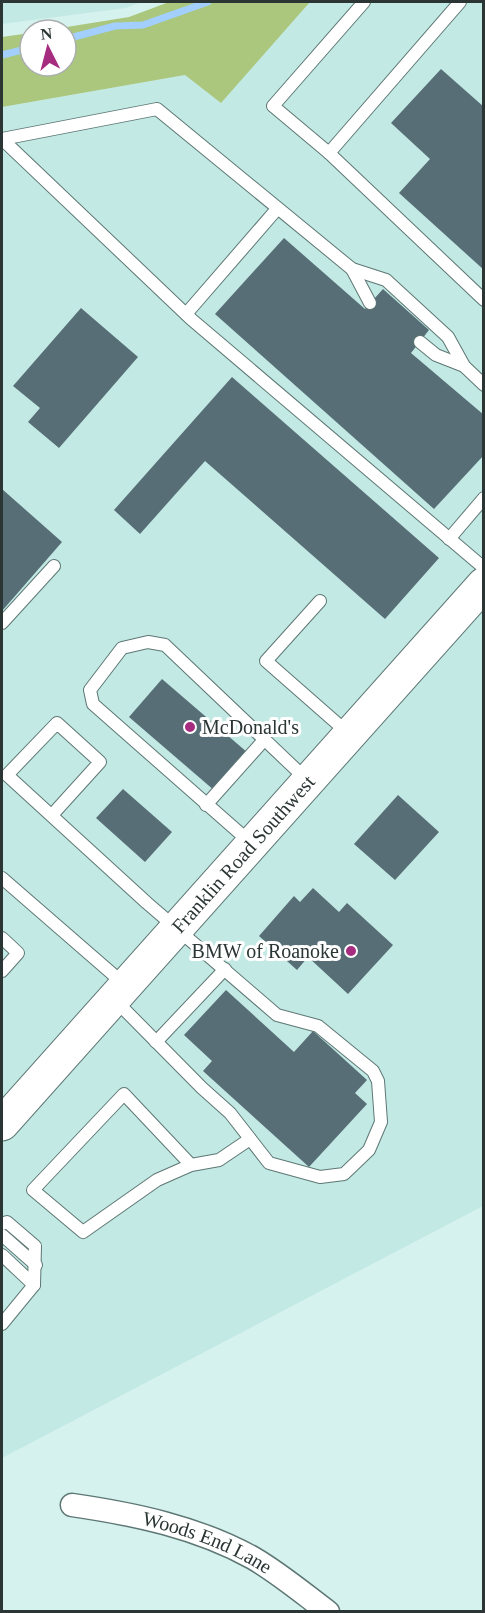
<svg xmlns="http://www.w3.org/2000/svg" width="485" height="1613" font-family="Georgia,serif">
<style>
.built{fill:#c3e9e4}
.forest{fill:#aac77d}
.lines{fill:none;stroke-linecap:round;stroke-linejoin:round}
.stream{stroke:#a2cffe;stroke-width:7}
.building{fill:#576e76}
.lane-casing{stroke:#5d7774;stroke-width:14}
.street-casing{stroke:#5d7774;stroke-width:25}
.primary-casing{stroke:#5d7774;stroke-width:35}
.lane{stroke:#fff;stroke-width:12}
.street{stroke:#fff;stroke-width:22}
.primary{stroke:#fff;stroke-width:33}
.poi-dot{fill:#a62c80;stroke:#fff;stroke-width:2}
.labels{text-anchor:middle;stroke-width:6;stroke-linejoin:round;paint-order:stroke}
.poi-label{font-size:20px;fill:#2a3534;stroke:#fff;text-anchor:start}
.street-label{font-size:20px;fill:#2a3534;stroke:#fff}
</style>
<rect width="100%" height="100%" fill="#d6f2ef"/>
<g class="built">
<path d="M2,2H141L126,8L2,24Z"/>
<path d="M310,2H483V1206L2,1458V107L185,75L221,102Z"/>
</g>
<path class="forest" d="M169,2H310L221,103L185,75L2,107V37L30,33V66H66V30H48L129,17Z"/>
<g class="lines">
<g class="stream">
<path d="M66,39L115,26L143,25L208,2"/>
<path d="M2,55L30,48"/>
</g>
</g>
<g class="building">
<path d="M441,69L484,107V270L399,193L430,159L391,123Z"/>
<path d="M284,238L365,309L383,289L429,330L411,353L484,415V455L434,509L215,314Z"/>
<path d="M81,308L138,357L59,448L28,422L40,408L13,386Z"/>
<path d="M232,377L439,558L385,619L205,461L140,534L114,510Z"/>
<path d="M2,489L62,542L2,611Z"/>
<path d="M162,679L248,753L215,791L129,717Z"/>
<path d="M123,789L172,832L145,862L96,818Z"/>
<path d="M398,795L439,832L395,880L354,844Z"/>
<path d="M313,888L339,912L347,903L393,945L348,994L308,957L297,970L259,936L294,896L300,902Z"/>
<path d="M226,990L294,1052L313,1031L367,1080L355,1093L367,1104L309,1167L203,1071L212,1061L184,1035Z"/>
</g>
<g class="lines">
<g class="lane-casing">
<g id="lane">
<path d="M364,2L273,106L329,153L484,300"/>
<path d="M2,139L191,319L484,568"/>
<path d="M2,139L157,109L352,269L386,280L448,337L464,366L484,385"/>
<path d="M329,153L460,2"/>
<path d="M352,269L370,303"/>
<path d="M186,314L277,209"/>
<path d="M420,342L436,355L464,366"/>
<path d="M449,539L484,498"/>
<path d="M320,601L266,661L348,733"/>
<path d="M2,623L54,566"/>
<path d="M206,805L264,740"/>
<path d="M52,815L100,762L57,723L7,775L147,903L277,1015L318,1026L373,1071L378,1081L381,1122L369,1150L344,1174L320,1177L269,1163L230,1113L202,1088L114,999"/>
<path d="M251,843L93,704L90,690L122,648L148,642L165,645L306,779"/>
<path d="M2,878L124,984"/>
<path d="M2,938L18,953L2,971"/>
<path d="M156,1042L225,969"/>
<path d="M191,1165L124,1094L33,1190L83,1232L157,1180L191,1165L219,1160L250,1139"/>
<path d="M2,1224L7,1222L35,1246L34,1285"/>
<path d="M2,1235L36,1265"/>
<path d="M2,1255L34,1285L2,1324"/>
</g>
</g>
<g class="street-casing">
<g id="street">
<path id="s1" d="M72,1505C134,1514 197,1527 253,1558C279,1573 304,1594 328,1612"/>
</g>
</g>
<g class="primary-casing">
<g id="primary">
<path id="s2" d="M2,1124L484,584"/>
</g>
</g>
<use href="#lane" class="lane"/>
<use href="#street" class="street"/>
<use href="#primary" class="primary"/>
</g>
<g class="poi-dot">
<circle cx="190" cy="727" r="6"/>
<circle cx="351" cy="951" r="6"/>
</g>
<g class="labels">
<g class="poi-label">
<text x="202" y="734">McDonald's</text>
<text x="339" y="958" text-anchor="end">BMW of Roanoke</text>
</g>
<g class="street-label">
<text dy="7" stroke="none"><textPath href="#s2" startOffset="362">Franklin Road Southwest</textPath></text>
<text dy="7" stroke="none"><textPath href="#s1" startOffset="141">Woods End Lane</textPath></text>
</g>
</g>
<rect width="485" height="1613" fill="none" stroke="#2a3534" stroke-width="6"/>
<g transform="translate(48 48) rotate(354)"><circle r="28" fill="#ffffff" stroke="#aaaeae" stroke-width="1.5"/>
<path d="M0-4.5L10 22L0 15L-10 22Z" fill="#a62c80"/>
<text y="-9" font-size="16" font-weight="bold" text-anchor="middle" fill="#2a3534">N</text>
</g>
</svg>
